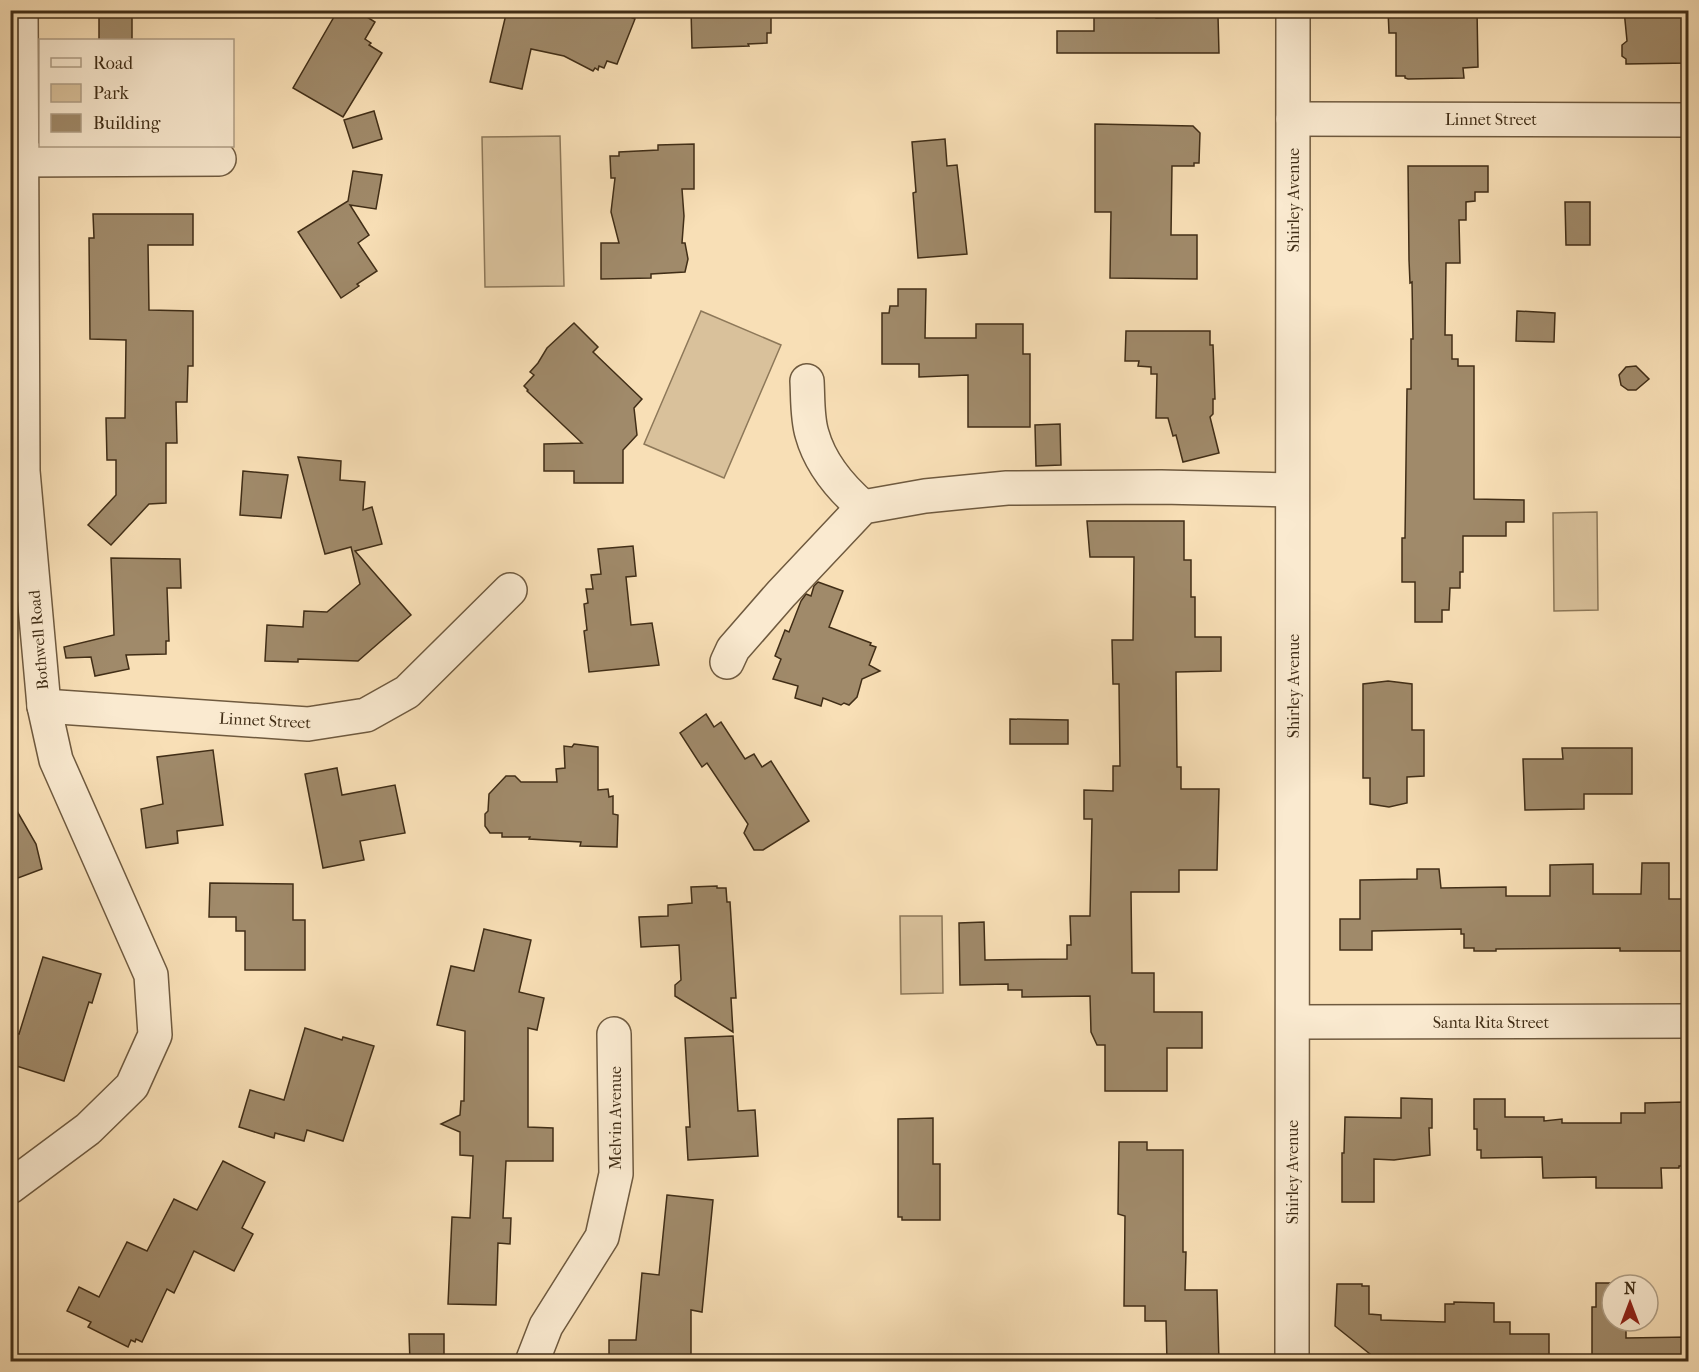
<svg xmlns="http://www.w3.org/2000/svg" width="1699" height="1372" font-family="'IM FELL French Canon',serif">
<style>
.green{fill:#d9c19b;stroke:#8d7859;stroke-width:1.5}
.building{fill:#a08a6a;stroke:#412e17;stroke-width:1.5}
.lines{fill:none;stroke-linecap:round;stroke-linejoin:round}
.minor-casing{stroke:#6f5a3f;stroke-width:36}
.minor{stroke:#faead0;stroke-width:33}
.labels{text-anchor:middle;stroke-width:5;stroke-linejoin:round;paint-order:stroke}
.street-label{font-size:16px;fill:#412e17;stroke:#faead0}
</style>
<rect width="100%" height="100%" fill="#f8dfb6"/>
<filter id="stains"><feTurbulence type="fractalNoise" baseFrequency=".00333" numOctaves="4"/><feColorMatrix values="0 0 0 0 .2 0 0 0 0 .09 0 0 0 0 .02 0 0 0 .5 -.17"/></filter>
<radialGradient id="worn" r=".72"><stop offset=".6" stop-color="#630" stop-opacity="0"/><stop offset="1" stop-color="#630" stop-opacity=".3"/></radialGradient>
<g class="green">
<path d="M560,136L564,286L485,287L482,137Z"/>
<path d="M701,311L781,345L724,478L644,444Z"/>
<path d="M1597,512L1598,610L1554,611L1553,513Z"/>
<path d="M900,916H942L943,993L901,994Z"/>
</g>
<g class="building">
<rect x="99" y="10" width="33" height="30"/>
<path d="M338,10H356L375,22L365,39L371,43L369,45L382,53L343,117L293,88Z"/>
<path d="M507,10H614L635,19L617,64L607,61L604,68L599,66L598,70L595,68L593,71L564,56L531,49L522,89L490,82Z"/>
<path d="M691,10H771V33H767V43L748,44L749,46L692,48Z"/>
<path d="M1094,10H1156V18L1218,16L1219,53H1057V31H1094Z"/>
<path d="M1388,10H1477L1478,67L1463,68L1464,78L1408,79L1405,78V76H1396V33H1389Z"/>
<path d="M1624,10H1689V63L1626,64V59L1622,56V45L1627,41Z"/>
<path d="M374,111L382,139L353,148L344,120Z"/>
<path d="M1095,124L1193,126L1200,133L1199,163H1194V166H1172L1171,235H1197V279L1110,278L1111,212H1095Z"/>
<path d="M945,139L947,166L957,165L967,254L918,258L913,193L916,192L912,142Z"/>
<path d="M694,144V189H682L684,216L682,243H685L688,259L685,272L651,274V278L601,279V243H619L611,212L615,178H611L610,156H619V152L658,150V145Z"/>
<path d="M1408,166H1488V192H1475V201L1466,202V220H1459L1460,263H1446L1445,335H1452V359H1458V366H1474V499L1524,500V522H1506V536H1463V572H1460V588H1450L1449,610H1442V622H1415V582H1402V538H1405L1407,389H1411V339H1413L1412,282L1410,283L1409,260Z"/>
<path d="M353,171L382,175L376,209L350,205L369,235L358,243L377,271L357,284L359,286L341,298L298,232L348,201Z"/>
<path d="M1565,202H1590V245H1566Z"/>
<path d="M93,214H193V245H148L149,310L193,311V366H188L187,402H176L177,443H166V503L149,504L111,545L88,525L116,495V460H107L106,418H125L126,340L90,339L89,238H94Z"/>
<path d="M898,289H926L925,338H976V324H1023V354H1030V427H968V375L919,377V364H882V313H889L890,306H898Z"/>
<path d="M1517,311L1555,313L1554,342L1516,341Z"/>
<path d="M574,323L598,347L593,352L642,399L634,408L637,435L623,450V483H574V471H544V444L582,443L527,391L528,390L524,386L534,375L530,372L538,363L547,348Z"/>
<path d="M1126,331H1210V345H1213L1215,399H1213V414L1210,417L1219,453L1183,462L1176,435L1173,436L1168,418H1156L1157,374H1151V367L1138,366L1139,361H1125Z"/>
<path d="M1636,366L1649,379L1636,390H1628L1621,385L1619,375L1626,367Z"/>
<path d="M1060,424L1061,465L1036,466L1035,425Z"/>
<path d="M298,457L341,461L340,480L365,482L363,510L372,507L382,544L355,551L411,615L358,661L298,659V662L265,661L267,625L303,627L304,611L327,612L360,584L351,547L325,554Z"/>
<path d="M243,471L288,475L281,518L240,515Z"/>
<path d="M1087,521H1184V560H1191V597H1195V637H1221V671L1176,672L1177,767H1181V789H1219L1217,870H1179V892H1131L1132,973H1154V1012H1202V1048H1167V1091H1105V1045H1097L1091,1032L1090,996L1022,997V990H1008V984L960,985L959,923L984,922L985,960L1067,959V945H1071L1070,916H1090L1092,819H1084V790L1113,791V766H1120L1119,684H1113L1112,640H1133L1134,557H1090Z"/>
<path d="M633,546L636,576L626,577L631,625L652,623L659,665L589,672L584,631L587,630L584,604L588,603L586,589H593L591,575L601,574L598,549Z"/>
<path d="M111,558L180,559L181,588H167L169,641H166V654L126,655L129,669L95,676L91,657L66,658L64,647L114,635Z"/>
<path d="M818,582L843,591L829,627L871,643L870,645L876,647L869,665L880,671L862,679L857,697L849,705L844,703L841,705L823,698L821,706L795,698L798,686L773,679L781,659L775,656L785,630L789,632L801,601L806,594L811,596L814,586Z"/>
<path d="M1388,681L1412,684V730H1424V776L1407,777V803L1389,807L1370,804V778H1363V684Z"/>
<path d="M706,714L714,727L721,722L745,759L754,754L762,767L771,761L809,821L763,850H754L744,833L748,824L707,763L702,767L680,733Z"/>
<path d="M1010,719L1068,720V744H1010Z"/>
<path d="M574,744L598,747V790L608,789L609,797L613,796V814L618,815L617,847L580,846L581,842L529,839L530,837H502V833H490L485,826V814L488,811L489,794L506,776H515L521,782H557L556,769L565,768L564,746L572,747Z"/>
<path d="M1562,748H1632V794H1584V809L1525,810L1523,759H1563Z"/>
<path d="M213,750L223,825L177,831L178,843L146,848L141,809L163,804L157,757Z"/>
<path d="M337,768L342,795L395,785L405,833L360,841L364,860L323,868L305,774Z"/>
<path d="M10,799L36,844L42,869L10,881Z"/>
<path d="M1642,863H1669V899H1689V951H1620V948L1496,949V951H1474V948H1464V934H1461V929L1372,931V950H1340V919H1360V880L1417,879V869H1439L1441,888L1506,887V896H1550V865L1593,864V894H1641Z"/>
<path d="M210,883L293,884V920H305V970H245V931H236V917H209Z"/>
<path d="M717,886V888H726L727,902H730L736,998H731L733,1032L675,996V985L681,980L679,945L641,947L639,917L668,916V905L692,903L691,887Z"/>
<path d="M484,929L531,940L519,992L544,998L537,1030L528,1028V1127L553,1128V1161H506L503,1218H511L510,1244L498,1243L496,1305L448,1304L452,1217L470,1218L473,1156L460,1155V1132L441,1124L460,1115L461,1101H464L465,1031L437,1025L451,966L474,971Z"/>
<path d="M43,957L101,974L92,1003L89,1002L64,1081L10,1064V1050L16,1033L19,1034Z"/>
<path d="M305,1028L342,1040L343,1037L374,1046L343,1141L307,1130L304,1141L275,1133L274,1138L239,1127L250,1090L284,1100Z"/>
<path d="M733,1036L738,1111L755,1110L758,1156L688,1160L686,1127H690L685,1038Z"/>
<path d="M1401,1098L1432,1099V1128H1429L1430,1155L1394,1160L1374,1159V1202H1342V1153H1344L1345,1117L1401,1118Z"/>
<path d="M1474,1099H1505V1117H1544V1121L1562,1119V1123H1621V1113H1645V1103L1685,1102V1106H1689V1162H1685V1166H1679V1168H1661L1662,1188H1596V1177L1543,1178L1542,1157L1481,1158V1150H1477V1129H1474Z"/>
<path d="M933,1118V1164H940V1220H902V1217H898V1119Z"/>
<path d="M1119,1142H1147V1150H1183V1252H1186L1185,1290H1217L1219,1362H1167L1166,1321H1145V1306H1124L1125,1216L1118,1214Z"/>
<path d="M223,1161L265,1182L242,1228L253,1234L234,1271L194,1251L174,1293L167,1289L142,1342L136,1339L135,1342L131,1340L128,1347L88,1327L91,1322L67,1311L79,1287L99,1297L127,1242L147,1251L174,1199L197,1210Z"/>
<path d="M667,1195L713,1200L702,1312L691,1310V1362H609V1340H636L642,1273L659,1275Z"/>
<path d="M1596,1283H1626V1285H1612V1321H1626V1338L1689,1337V1362H1592V1307H1596Z"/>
<path d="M1337,1284H1362V1286H1369V1314L1381,1315V1320L1445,1322V1304H1454V1302L1494,1303V1322H1510V1334H1549V1362H1380L1335,1326Z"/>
<path d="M409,1334H444V1362H410Z"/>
</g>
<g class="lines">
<g class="minor-casing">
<g id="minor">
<path d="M1293,119L1688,120"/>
<path d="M22,160L219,159"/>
<path d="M807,381C808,398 807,418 812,434C820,463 841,488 863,507"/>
<path d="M727,662L733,649L781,594L863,507L925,496L1007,488L1161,487L1292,490"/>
<path d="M44,706L308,724L366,715L407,692L510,590"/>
<path d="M1293,1022L1688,1021"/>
<path d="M10,1187L88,1129L132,1086L155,1035L151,975L56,760L44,706L23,471L21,10"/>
<path d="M532,1362L546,1326L602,1237L616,1174L614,1034"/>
<path d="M1292,1362L1293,10"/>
</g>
</g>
<use href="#minor" class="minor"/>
</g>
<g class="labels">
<g class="street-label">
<text x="1491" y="125">Linnet Street</text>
<text transform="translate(1293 200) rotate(-90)" y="6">Shirley Avenue</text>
<text transform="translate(38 640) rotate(-95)" y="6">Bothwell Road</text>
<text transform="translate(1293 686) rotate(-90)" y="6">Shirley Avenue</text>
<text transform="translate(265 720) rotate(3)" y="6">Linnet Street</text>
<text x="1491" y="1028">Santa Rita Street</text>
<text transform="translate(615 1118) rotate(-90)" y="6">Melvin Avenue</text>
<text transform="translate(1292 1172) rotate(-90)" y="6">Shirley Avenue</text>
</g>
</g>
<rect width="1699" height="1372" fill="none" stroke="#f8dfb6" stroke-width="36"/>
<rect x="12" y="12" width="1675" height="1348" fill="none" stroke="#412e17" stroke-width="3"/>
<rect x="18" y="18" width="1663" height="1336" fill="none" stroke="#412e17" stroke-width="1.5"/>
<rect x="39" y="39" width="195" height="108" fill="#faead0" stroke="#b09f86" stroke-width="1.5"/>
<rect x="51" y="58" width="30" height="9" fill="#faead0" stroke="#b09f86" stroke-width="1.5"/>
<text x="93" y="69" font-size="18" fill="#412e17">Road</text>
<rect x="51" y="84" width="30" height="18" fill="#d9c19b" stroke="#b09f86" stroke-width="1.5"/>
<text x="93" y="99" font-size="18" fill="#412e17">Park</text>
<rect x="51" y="114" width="30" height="18" fill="#a08a6a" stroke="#b09f86" stroke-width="1.5"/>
<text x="93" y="129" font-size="18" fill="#412e17">Building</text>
<g transform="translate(1630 1303)"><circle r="28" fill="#faead0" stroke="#b09f86" stroke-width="1.5"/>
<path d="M0-4.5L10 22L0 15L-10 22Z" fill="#8f2418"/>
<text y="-9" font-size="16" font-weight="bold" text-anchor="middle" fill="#412e17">N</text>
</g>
<rect width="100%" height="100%" filter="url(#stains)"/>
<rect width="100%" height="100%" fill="url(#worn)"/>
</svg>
